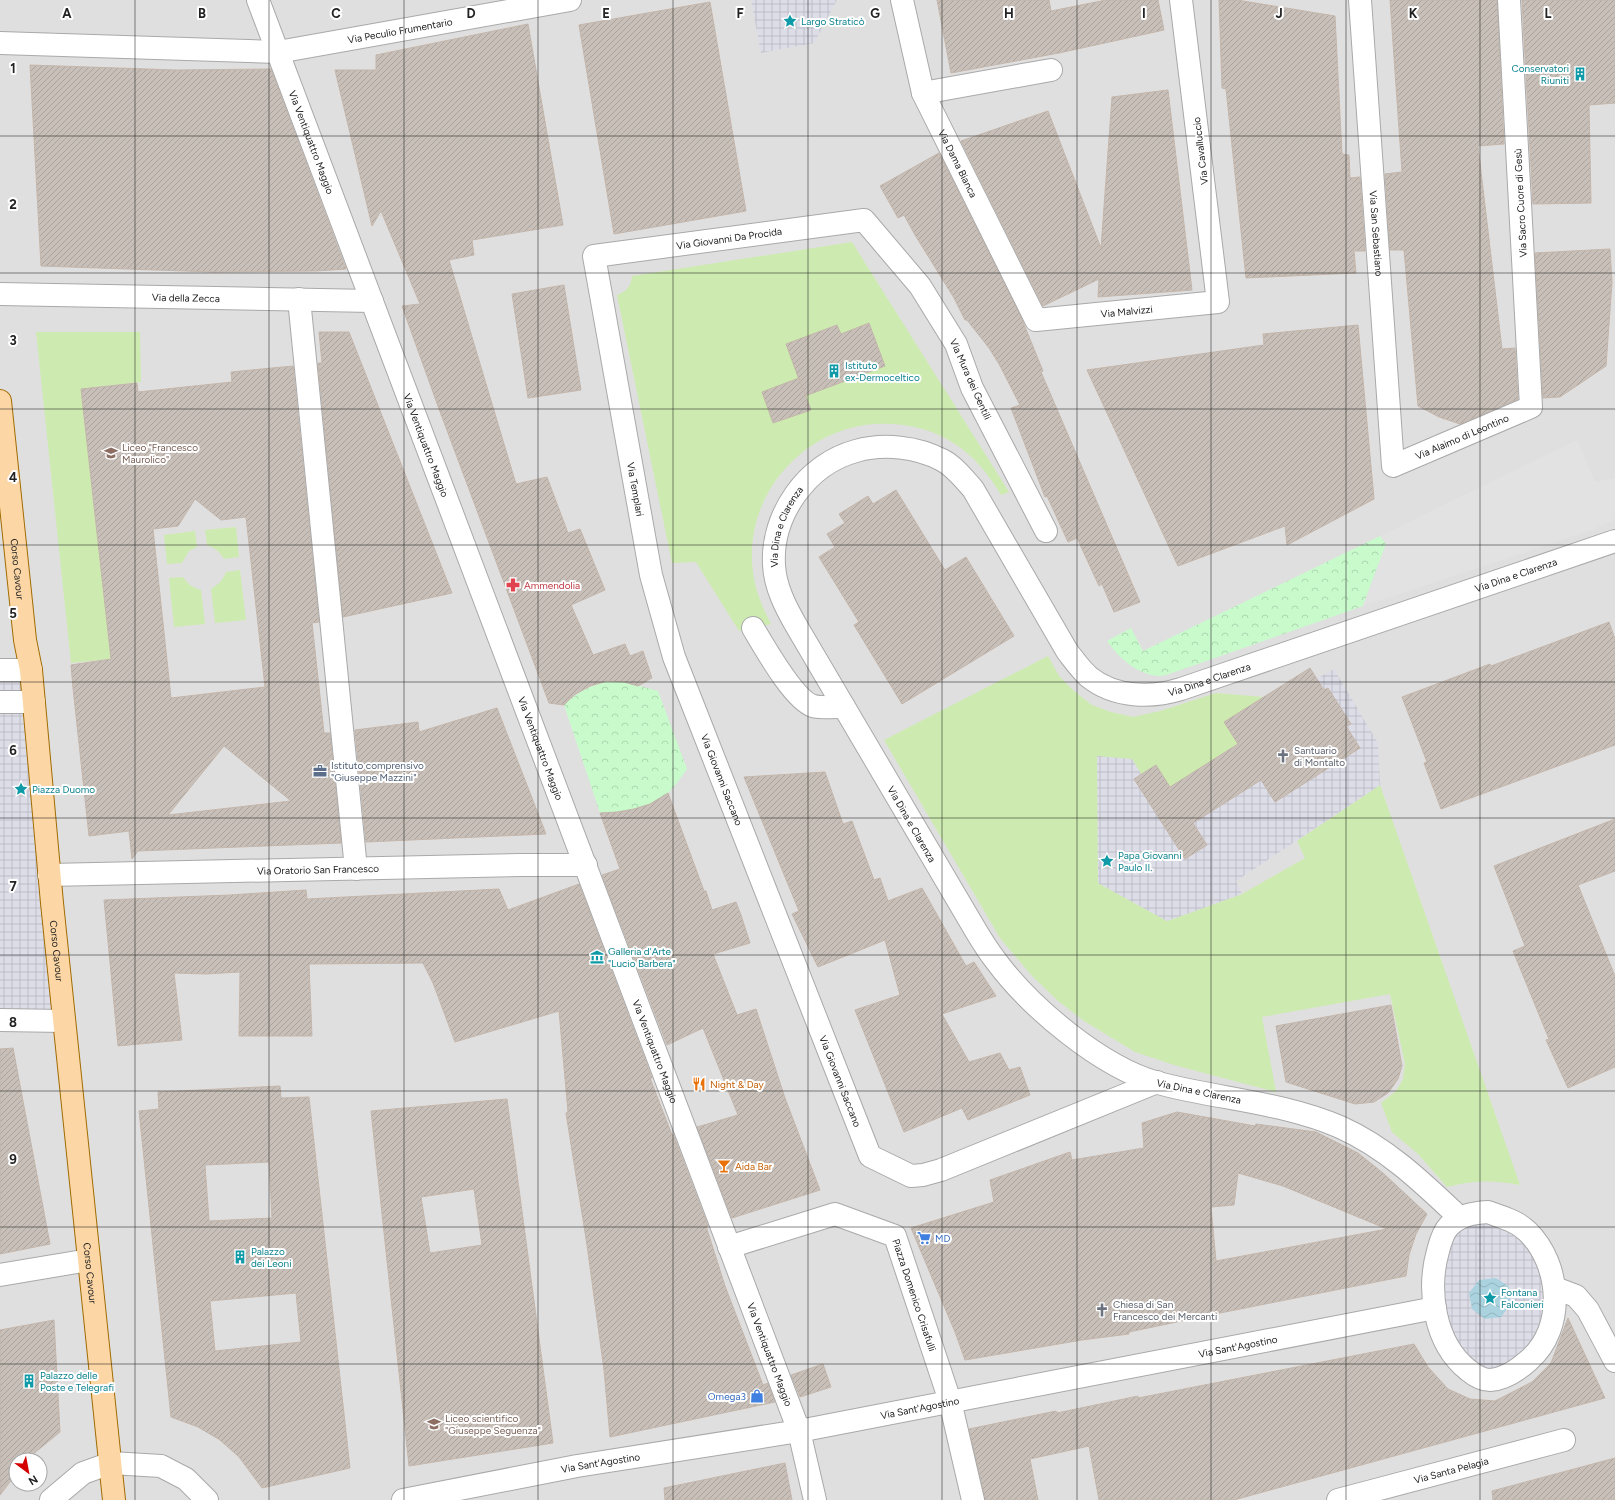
<svg xmlns="http://www.w3.org/2000/svg" width="1615" height="1500" font-family="Figtree,sans-serif">
<style>
.residential{fill:#e0dfdf;fill-rule:evenodd}
.grass{fill:#cdebb0}
.park{fill:url(#park-crowns)}
.parking{fill:#e2e2e2}
.plaza{fill:url(#plaza-grid)}
.water{fill:url(#water-waves)}
.building{fill:url(#building-hatch);stroke:#c4b6ab;fill-rule:evenodd}
.lines{fill:none;stroke-linecap:round;stroke-linejoin:round}
.minor-casing{stroke:#a9a9a9;stroke-width:24}
.major-casing{stroke:#a06b00;stroke-width:24}
.minor{stroke:#fff;stroke-width:22}
.major{stroke:#fcd6a4;stroke-width:22}
.grid{fill:none;stroke:#222;stroke-width:1;stroke-opacity:0.55}
.labels{text-anchor:middle;stroke-width:4;stroke-linejoin:round;paint-order:stroke}
.culture-label{font-size:10px;fill:#0d838f;stroke:#fff;text-anchor:start}
.street-label{font-size:10px;fill:#222;stroke:#fff}
.education-label{font-size:10px;fill:#785e54;stroke:#fff;text-anchor:start}
.health-label{font-size:10px;fill:#be3a42;stroke:#fff;text-anchor:start}
.worship-label{font-size:10px;fill:#5b616d;stroke:#fff;text-anchor:start}
.service-label{font-size:10px;fill:#4e5e75;stroke:#fff;text-anchor:start}
.food-label{font-size:10px;fill:#c56008;stroke:#fff;text-anchor:start}
.shop-label{font-size:10px;fill:#366cbe;stroke:#fff;text-anchor:start}
.grid-label{font-size:13px;text-anchor:middle;font-weight:bold;fill:#222;stroke:#fff;stroke-width:4;stroke-linejoin:round;paint-order:stroke}
</style>
<defs>
<pattern id="park-crowns" width="20" height="18" patternUnits="userSpaceOnUse"><rect width="20" height="18" fill="#c8facc"/><path d="M2 6a3 3 0 1 1 6 0M12 15a3 3 0 1 1 6 0" fill="none" stroke="#acd6af"/></pattern>
<pattern id="plaza-grid" width="8" height="8" patternUnits="userSpaceOnUse"><rect width="8" height="8" fill="#dddde8"/><path d="M0 4h8M4 0v8" fill="none" stroke="#bdbdc7"/></pattern>
<pattern id="water-waves" width="16" height="10" patternUnits="userSpaceOnUse"><rect width="16" height="10" fill="#aad3df"/><path d="M0 5q4-4 8 0t8 0" fill="none" stroke="#92b5bf"/></pattern>
<pattern id="building-hatch" width="6" height="6" patternUnits="userSpaceOnUse"><rect width="6" height="6" fill="#c7bfb8"/><path d="M-1 1l2-2M0 6l6-6M5 7l2-2" fill="none" stroke="#aba49e"/></pattern>
</defs>
<rect width="100%" height="100%" fill="#f2efe9"/>
<path class="residential" d="M0,0H1615V1500H0ZM16,1460H40V1484H16Z"/>
<g class="grass">
<path d="M852,242L1009,492L1001,495C989,475 975,457 955,444C932,428 902,422 874,424C806,429 750,489 752,558C752,582 760,603 771,624L739,631L696,562L672,563L617,295C626,291 631,287 632,276Z"/>
<path d="M36,332H140L141,382L81,389L111,659L71,663Z"/>
<path d="M236,527L239,557L224,559C219,551 215,548 207,545L205,530Z"/>
<path d="M195,531L197,547L189,551L182,563L167,564L164,535Z"/>
<path d="M240,570L246,620L215,623L211,589C219,584 223,580 226,572Z"/>
<path d="M183,577C188,584 193,588 201,590L205,624L174,627L169,578Z"/>
<path d="M1048,656L1059,676L1074,691L1092,705L1111,712L1133,717L1160,711L1216,693L1264,697L1224,722L1238,744L1170,787L1156,765L1141,774L1132,759L1098,883L1167,921L1242,894L1305,858L1297,841L1380,785L1520,1185C1493,1180 1475,1180 1447,1187L1418,1154L1392,1132L1381,1103L1396,1091L1403,1079L1405,1064L1390,994L1262,1017L1276,1092L1174,1065L1135,1052L1084,1021L1058,1001L1032,976L1000,938L884,740Z"/>
</g>
<g class="park">
<path d="M1380,536L1386,544L1363,606L1175,672C1171,673 1165,676 1160,676C1137,675 1119,658 1107,641L1131,628L1143,651Z"/>
<path d="M607,681L625,682L658,691L687,769C681,777 675,787 668,793C649,809 623,812 600,813L564,705C578,691 589,687 607,681Z"/>
</g>
<path class="parking" d="M1577,440L1595,482L1615,478V519L1592,530L1363,606L1386,544L1380,536Z"/>
<g class="plaza">
<path d="M751,0H837L814,43L761,53Z"/>
<path d="M1334,669L1378,743L1380,785L1236,881L1242,894L1167,921L1098,883L1097,756L1132,759L1141,774L1135,779L1185,859L1207,845L1193,823L1261,780L1275,802L1360,748L1346,726L1350,723L1328,688L1324,690L1316,679Z"/>
<path d="M0,670H31L64,1021L0,1020Z"/>
<path d="M1460,1218L1527,1231L1554,1312L1505,1377L1461,1365L1433,1280Z"/>
</g>
<path class="water" d="M1496,1278L1509,1287L1511,1304L1501,1317L1485,1319L1472,1309L1469,1293L1479,1280Z"/>
<g class="building">
<path d="M937,0H1049L1051,11L1106,0H1158L1164,30L1059,53L951,73Z"/>
<path d="M1219,0H1237L1335,16L1342,154L1349,155L1350,178L1360,177L1365,251H1354L1356,273L1246,278L1226,89L1222,88Z"/>
<path d="M1390,0H1497L1504,144L1478,146L1502,349L1515,348L1518,399L1460,424L1439,417L1418,406L1404,250H1390L1385,174L1402,172Z"/>
<path d="M1522,0H1615V103L1589,105L1591,203L1533,204Z"/>
<path d="M710,2L746,211L614,234L579,25Z"/>
<path d="M528,24L563,225L472,240L474,255L449,260L516,484L547,477L568,533L580,529L605,590L571,605L593,655L625,644L630,656L643,651L652,678L638,686L624,682L607,681L590,686L574,695L564,705L549,703L439,409L402,306L420,304L381,211L372,226L335,70H376V55Z"/>
<path d="M30,65L176,70L271,69L346,269L316,271L213,272L41,266Z"/>
<path d="M1168,90L1192,290L1098,297L1099,279L1043,306L961,141L1048,111L1101,248L1112,97Z"/>
<path d="M939,153L1021,317L1043,371L1041,372L1140,602L1114,612L1102,584L1099,586L1077,538L1068,542L1047,496L1045,497L1011,408L1020,405L999,364L989,348L967,320H965L954,298L915,235L904,215L898,218L880,186Z"/>
<path d="M1610,249L1612,282L1606,366L1560,397L1543,398L1535,253Z"/>
<path d="M564,285L581,390L528,398L512,294Z"/>
<path d="M869,323L885,366L805,396L786,344L837,325L841,334Z"/>
<path d="M1358,325L1374,499L1287,545L1285,526L1178,566L1087,370L1264,345L1263,334Z"/>
<path d="M319,332H349L452,593L343,617L318,363H322Z"/>
<path d="M293,366L319,622L312,623L324,733H330L341,843L138,851L132,859L129,831L89,836L73,688L71,665L111,659L81,389L137,383L138,392L232,382L231,372ZM195,499L221,520L246,517L265,687L171,698L153,529L178,526ZM224,746L291,801L168,815Z"/>
<path d="M799,378L811,410L773,423L762,392Z"/>
<path d="M896,490L945,570L966,557L1014,636L902,704L854,625L859,622L819,557L835,547L827,534L845,523L839,514L868,496L873,504Z"/>
<path d="M1609,622L1615,639V745L1441,809L1424,763L1427,762L1402,697L1490,664L1491,666Z"/>
<path d="M1310,668L1324,690L1328,688L1351,724L1346,726L1360,748L1275,802L1261,780L1193,823L1207,845L1185,859L1134,779L1156,765L1170,787L1238,744L1224,722Z"/>
<path d="M497,708L546,834L366,842L355,730L418,722L419,732Z"/>
<path d="M825,772L843,824L852,821L874,880L880,878L888,901L922,888L966,966L974,962L996,996L942,1014L969,1062L1000,1053L1009,1070L1020,1067L1030,1095L968,1120L962,1108L904,1132L855,1010L900,995L885,940L818,967L792,914L799,911L744,777Z"/>
<path d="M668,793L704,891H706L712,910L736,902L741,915L750,943L713,954L737,1015L756,1009L785,1098L820,1190L732,1218L697,1127L738,1115L703,1028L667,1045L602,875L620,869L600,813L617,812L634,809L650,804Z"/>
<path d="M1615,819V871L1578,885L1615,976V1067L1568,1088L1546,1040L1549,1039L1513,951L1525,946L1494,866Z"/>
<path d="M579,884L652,1078H650L672,1135L673,1134L708,1226H706L725,1286L763,1385L768,1383L775,1402L610,1437L604,1370L587,1245L566,1113L568,1112L559,1011L455,1042L433,983L423,963L309,964L312,1036H239L240,972L206,974L174,973L182,1040L118,1046L104,900L230,895L306,890L307,899L499,889L508,910Z"/>
<path d="M1391,1005L1402,1066L1398,1079L1388,1093L1374,1102L1355,1104L1286,1082L1276,1026Z"/>
<path d="M13,1048L50,1244L0,1254V1049Z"/>
<path d="M280,1086L281,1098L309,1097L350,1468L262,1488L239,1457L220,1440L198,1427L171,1417L139,1111L159,1109L158,1092ZM269,1162L272,1218L209,1221L205,1165ZM296,1293L301,1342L215,1351L210,1301Z"/>
<path d="M507,1099L553,1443L409,1466L371,1111ZM474,1189L482,1245L430,1253L421,1197Z"/>
<path d="M1177,1112L1255,1126L1256,1124L1316,1132L1358,1153L1383,1173L1427,1214L1416,1234L1409,1255L1406,1276L1210,1315L1129,1332V1334L1082,1340L965,1360L955,1332L911,1228L994,1202L990,1180L1070,1152L1072,1160L1144,1148L1142,1123ZM1238,1173L1283,1186L1387,1229L1216,1261L1211,1207L1234,1205Z"/>
<path d="M1568,1318L1605,1398L1234,1500H1099L1089,1446L1030,1459L1038,1500H985L969,1429L1056,1411L1057,1413L1138,1396V1398L1414,1344L1428,1367L1448,1389L1470,1399L1495,1401L1532,1382L1551,1363Z"/>
<path d="M54,1320L60,1432L26,1460H16V1474L0,1495V1330Z"/>
<path d="M823,1364L831,1387L800,1397L791,1375Z"/>
<path d="M1615,1458V1500H1493L1492,1491Z"/>
<path d="M785,1463L792,1500H665L664,1488Z"/>
</g>
<g class="lines">
<g class="minor-casing">
<g id="minor">
<path id="s1" d="M258,0L799,1431L815,1500"/>
<path id="s2" d="M902,0L923,93L1036,320L1218,302L1181,0"/>
<path id="s3" d="M1360,0L1393,466L1531,407L1509,0"/>
<path id="s4" d="M0,43L278,52L570,0"/>
<path d="M923,93L1051,70"/>
<path id="s5" d="M0,294L372,301"/>
<path d="M299,299L356,869"/>
<path id="s6" d="M1046,531L972,388L956,344L920,286L864,220L594,256L651,575L674,657L870,1156L911,1176L923,1175L941,1170L1157,1082"/>
<path d="M753,628C764,646 793,699 813,706C821,708 836,707 844,707"/>
<path d="M0,670H31"/>
<path d="M0,702H34"/>
<path id="s7" d="M49,875L520,865H586"/>
<path d="M0,1020L64,1021"/>
<path d="M1488,1212C1502,1217 1517,1221 1528,1232C1561,1265 1566,1328 1529,1360C1518,1370 1505,1379 1490,1380C1482,1380 1474,1375 1468,1370C1434,1343 1427,1290 1438,1251C1440,1243 1443,1232 1449,1226C1460,1215 1473,1213 1488,1212Z"/>
<path id="s8" d="M1460,1218C1423,1183 1387,1148 1340,1127C1282,1102 1218,1099 1158,1083C1101,1067 1031,1008 996,961C989,952 982,941 976,931L797,627C786,608 775,587 774,565C771,515 807,464 856,451C884,443 917,447 942,460C954,466 964,479 973,489L1067,651C1074,660 1080,669 1089,677C1115,698 1152,698 1181,689L1615,541"/>
<path id="s9" d="M729,1247L835,1214L895,1236L950,1401L973,1500"/>
<path d="M0,1275L89,1260"/>
<path d="M1555,1288L1576,1296L1588,1310L1615,1361"/>
<path d="M51,1500L83,1473L111,1463L161,1466L186,1479L207,1500"/>
<path id="s10" d="M403,1500L577,1466L799,1431L1435,1308"/>
<path id="s11" d="M1338,1500L1564,1440"/>
</g>
</g>
<g class="major-casing">
<g id="major">
<path id="s12" d="M0,401L25,640L31,670L52,903L114,1500"/>
</g>
</g>
<use href="#minor" class="minor"/>
<use href="#major" class="major"/>
</g>
<path class="grid" d="M135,0V1500M269,0V1500M404,0V1500M538,0V1500M673,0V1500M808,0V1500M942,0V1500M1077,0V1500M1211,0V1500M1346,0V1500M1480,0V1500M0,136H1615M0,273H1615M0,409H1615M0,545H1615M0,682H1615M0,818H1615M0,955H1615M0,1091H1615M0,1227H1615M0,1364H1615"/>
<defs>
<g id="sight-bare" transform="scale(1.08)"><path d="M0-6L1.8-2.2L6-1.7L2.9 1.2L3.7 5.4L0 3.3L-3.7 5.4L-2.9 1.2L-6-1.7L-1.8-2.2Z" fill="#0f9aa8" stroke="#fff" stroke-width="2.5" paint-order="stroke"/></g>
<g id="building-bare" transform="scale(1.08)"><path d="M-4-6H4V6H1V3H-1V6H-4ZM-2.5-4.3h1.7v1.8h-1.7ZM.8-4.3h1.7v1.8H.8ZM-2.5-1h1.7V.8h-1.7ZM.8-1h1.7V.8H.8Z" fill="#0f9aa8" stroke="#fff" stroke-width="2.5" paint-order="stroke"/></g>
<g id="school-bare" transform="scale(1.08)"><path d="M0-5L7-2L0 1L-7-2ZM-4 1L0 2.5L4 1V4Q0 6-4 4Z" fill="#8d6e63" stroke="#fff" stroke-width="2.5" paint-order="stroke"/></g>
<g id="pharmacy-bare" transform="scale(1.08)"><path d="M-2-6h4v4h4v4h-4v4h-4v-4h-4v-4h4Z" fill="#e0444e" stroke="#fff" stroke-width="2.5" paint-order="stroke"/></g>
<g id="church-bare" transform="scale(1.08)"><path d="M-1.2-6h2.4v3.5h3.3v2.4h-3.3V6h-2.4V-.1h-3.3v-2.4h3.3Z" fill="#6b7280" stroke="#fff" stroke-width="2.5" paint-order="stroke"/></g>
<g id="office-bare" transform="scale(1.08)"><path d="M-6-3h4V-5.5h4V-3h4V5H-6ZM-1-4.5V-3h2v-1.5ZM-6 0V1H6V0Z" fill="#5c6f8a" stroke="#fff" stroke-width="2.5" paint-order="stroke"/></g>
<g id="museum-bare" transform="scale(1.08)"><path d="M0-6L6-3V-2H-6V-3ZM-5-1h2V3h-2ZM-1-1h2V3h-2ZM3-1h2V3H3ZM-6 4H6V6H-6Z" fill="#0f9aa8" stroke="#fff" stroke-width="2.5" paint-order="stroke"/></g>
<g id="restaurant-bare" transform="scale(1.08)"><path d="M-5-6h1v4h1v-4h1v4h1v-4h1v5L-1.5 .5V6h-2V.5L-5-1ZM5-6V6H3V1.5H1.5Q1.5-4 5-6Z" fill="#e8710a" stroke="#fff" stroke-width="2.5" paint-order="stroke"/></g>
<g id="bar-bare" transform="scale(1.08)"><path d="M-6-5H6L.8 .8V4.5H3.5V6h-7V4.5H-.8V.8Z" fill="#e8710a" stroke="#fff" stroke-width="2.5" paint-order="stroke"/></g>
<g id="supermarket-bare" transform="scale(1.08)"><path d="M-6-5.5h2.5l.6 2H6L4.5 2H-2.5L-4.4-4H-6ZM-1.5 3.2a1.3 1.3 0 1 0 .1 0ZM3 3.2a1.3 1.3 0 1 0 .1 0Z" fill="#3f7fe0" stroke="#fff" stroke-width="2.5" paint-order="stroke"/></g>
<g id="shop-bare" transform="scale(1.08)"><path d="M-5-2.5h2.3a2.7 3.5 0 0 1 5.4 0H5L5.5 6h-11ZM-1.5-2.5h3a1.5 2.3 0 0 0-3 0Z" fill="#3f7fe0" stroke="#fff" stroke-width="2.5" paint-order="stroke"/></g>
</defs>
<g fill-rule="evenodd">
<use href="#sight-bare" x="790" y="21"/>
<use href="#building-bare" x="1580" y="74"/>
<use href="#building-bare" x="834" y="371"/>
<use href="#school-bare" x="111" y="453"/>
<use href="#pharmacy-bare" x="513" y="585"/>
<use href="#church-bare" x="1283" y="756"/>
<use href="#office-bare" x="320" y="771"/>
<use href="#sight-bare" x="21" y="789"/>
<use href="#sight-bare" x="1107" y="861"/>
<use href="#museum-bare" x="597" y="957"/>
<use href="#restaurant-bare" x="699" y="1084"/>
<use href="#bar-bare" x="724" y="1166"/>
<use href="#supermarket-bare" x="924" y="1238"/>
<use href="#building-bare" x="240" y="1257"/>
<use href="#sight-bare" x="1490" y="1298"/>
<use href="#church-bare" x="1102" y="1310"/>
<use href="#building-bare" x="29" y="1381"/>
<use href="#shop-bare" x="757" y="1396"/>
<use href="#school-bare" x="434" y="1424"/>
</g>
<g class="labels">
<g class="culture-label">
<text x="801" y="25">Largo Straticò</text>
<text x="1569" y="72" text-anchor="end">Conservatori<tspan x="1569" dy="12">Riuniti</tspan></text>
<text x="845" y="369">Istituto<tspan x="845" dy="12">ex-Dermoceltico</tspan></text>
<text x="32" y="793">Piazza Duomo</text>
<text x="1118" y="859">Papa Giovanni<tspan x="1118" dy="12">Paulo II.</tspan></text>
<text x="608" y="955">Galleria d'Arte<tspan x="608" dy="12">"Lucio Barbera"</tspan></text>
<text x="251" y="1255">Palazzo<tspan x="251" dy="12">dei Leoni</tspan></text>
<text x="1501" y="1296">Fontana<tspan x="1501" dy="12">Falconieri</tspan></text>
<text x="40" y="1379">Palazzo delle<tspan x="40" dy="12">Poste e Telegrafi</tspan></text>
</g>
<g class="street-label">
<text dy="4" stroke="none"><textPath href="#s4" startOffset="402">Via Peculio Frumentario</textPath></text>
<text dy="4" stroke="none"><textPath href="#s1" startOffset="152">Via Ventiquattro Maggio</textPath></text>
<text transform="translate(1200 151) rotate(-97)" y="4">Via Cavalluccio</text>
<text dy="4" stroke="none"><textPath href="#s2" startOffset="174">Via Dama Bianca</textPath></text>
<text transform="translate(1520 203) rotate(-93)" y="4">Via Sacro Cuore di Gesù</text>
<text dy="4" stroke="none"><textPath href="#s3" startOffset="234">Via San Sebastiano</textPath></text>
<text transform="translate(729 238) rotate(-8)" y="4">Via Giovanni Da Procida</text>
<text dy="4" stroke="none"><textPath href="#s5" startOffset="186">Via della Zecca</textPath></text>
<text dy="4" stroke="none"><textPath href="#s2" startOffset="440">Via Malvizzi</textPath></text>
<text transform="translate(971 379) rotate(66)" y="4">Via Mura dei Gentili</text>
<text dy="4" stroke="none"><textPath href="#s3" startOffset="542">Via Alaimo di Leontino</textPath></text>
<text dy="4" stroke="none"><textPath href="#s1" startOffset="476">Via Ventiquattro Maggio</textPath></text>
<text dy="4" stroke="none"><textPath href="#s6" startOffset="872">Via Templari</textPath></text>
<text dy="4" stroke="none"><textPath href="#s8" startOffset="1041">Via Dina e Clarenza</textPath></text>
<text dy="4" stroke="none"><textPath href="#s12" startOffset="169">Corso Cavour</textPath></text>
<text dy="4" stroke="none"><textPath href="#s8" startOffset="1954">Via Dina e Clarenza</textPath></text>
<text dy="4" stroke="none"><textPath href="#s8" startOffset="1630">Via Dina e Clarenza</textPath></text>
<text dy="4" stroke="none"><textPath href="#s1" startOffset="800">Via Ventiquattro Maggio</textPath></text>
<text dy="4" stroke="none"><textPath href="#s6" startOffset="1176">Via Giovanni Saccano</textPath></text>
<text transform="translate(912 824) rotate(60)" y="4">Via Dina e Clarenza</text>
<text dy="4" stroke="none"><textPath href="#s7" startOffset="269">Via Oratorio San Francesco</textPath></text>
<text dy="4" stroke="none"><textPath href="#s12" startOffset="553">Corso Cavour</textPath></text>
<text dy="4" stroke="none"><textPath href="#s1" startOffset="1124">Via Ventiquattro Maggio</textPath></text>
<text dy="4" stroke="none"><textPath href="#s6" startOffset="1500">Via Giovanni Saccano</textPath></text>
<text transform="translate(1199 1091) rotate(12)" y="4">Via Dina e Clarenza</text>
<text dy="4" stroke="none"><textPath href="#s12" startOffset="877">Corso Cavour</textPath></text>
<text dy="4" stroke="none"><textPath href="#s9" startOffset="237">Piazza Domenico Crisafulli</textPath></text>
<text dy="4" stroke="none"><textPath href="#s10" startOffset="849">Via Sant'Agostino</textPath></text>
<text dy="4" stroke="none"><textPath href="#s1" startOffset="1448">Via Ventiquattro Maggio</textPath></text>
<text dy="4" stroke="none"><textPath href="#s10" startOffset="525">Via Sant'Agostino</textPath></text>
<text dy="4" stroke="none"><textPath href="#s10" startOffset="201">Via Sant'Agostino</textPath></text>
<text dy="4" stroke="none"><textPath href="#s11" startOffset="117">Via Santa Pelagia</textPath></text>
</g>
<g class="education-label">
<text x="122" y="451">Liceo "Francesco<tspan x="122" dy="12">Maurolico"</tspan></text>
<text x="445" y="1422">Liceo scientifico<tspan x="445" dy="12">"Giuseppe Seguenza"</tspan></text>
</g>
<g class="health-label">
<text x="524" y="589">Ammendolia</text>
</g>
<g class="worship-label">
<text x="1294" y="754">Santuario<tspan x="1294" dy="12">di Montalto</tspan></text>
<text x="1113" y="1308">Chiesa di San<tspan x="1113" dy="12">Francesco dei Mercanti</tspan></text>
</g>
<g class="service-label">
<text x="331" y="769">Istituto comprensivo<tspan x="331" dy="12">"Giuseppe Mazzini"</tspan></text>
</g>
<g class="food-label">
<text x="710" y="1088">Night &amp; Day</text>
<text x="735" y="1170">Aida Bar</text>
</g>
<g class="shop-label">
<text x="935" y="1242">MD</text>
<text x="746" y="1400" text-anchor="end">Omega3</text>
</g>
</g>
<g class="grid-label">
<text x="67" y="18">A</text>
<text x="202" y="18">B</text>
<text x="336" y="18">C</text>
<text x="471" y="18">D</text>
<text x="606" y="18">E</text>
<text x="740" y="18">F</text>
<text x="875" y="18">G</text>
<text x="1009" y="18">H</text>
<text x="1144" y="18">I</text>
<text x="1279" y="18">J</text>
<text x="1413" y="18">K</text>
<text x="1548" y="18">L</text>
<text x="13" y="73">1</text>
<text x="13" y="209">2</text>
<text x="13" y="345">3</text>
<text x="13" y="482">4</text>
<text x="13" y="618">5</text>
<text x="13" y="755">6</text>
<text x="13" y="891">7</text>
<text x="13" y="1027">8</text>
<text x="13" y="1164">9</text>
</g>
<g transform="translate(28 1472) rotate(148)"><circle r="19" fill="#ffffff" stroke="#a7a7a7"/>
<path d="M0-3L7 15L0 10L-7 15Z" fill="#d40000"/>
<text y="-6" font-size="11" font-weight="bold" text-anchor="middle" fill="#222222">N</text>
</g>
</svg>
